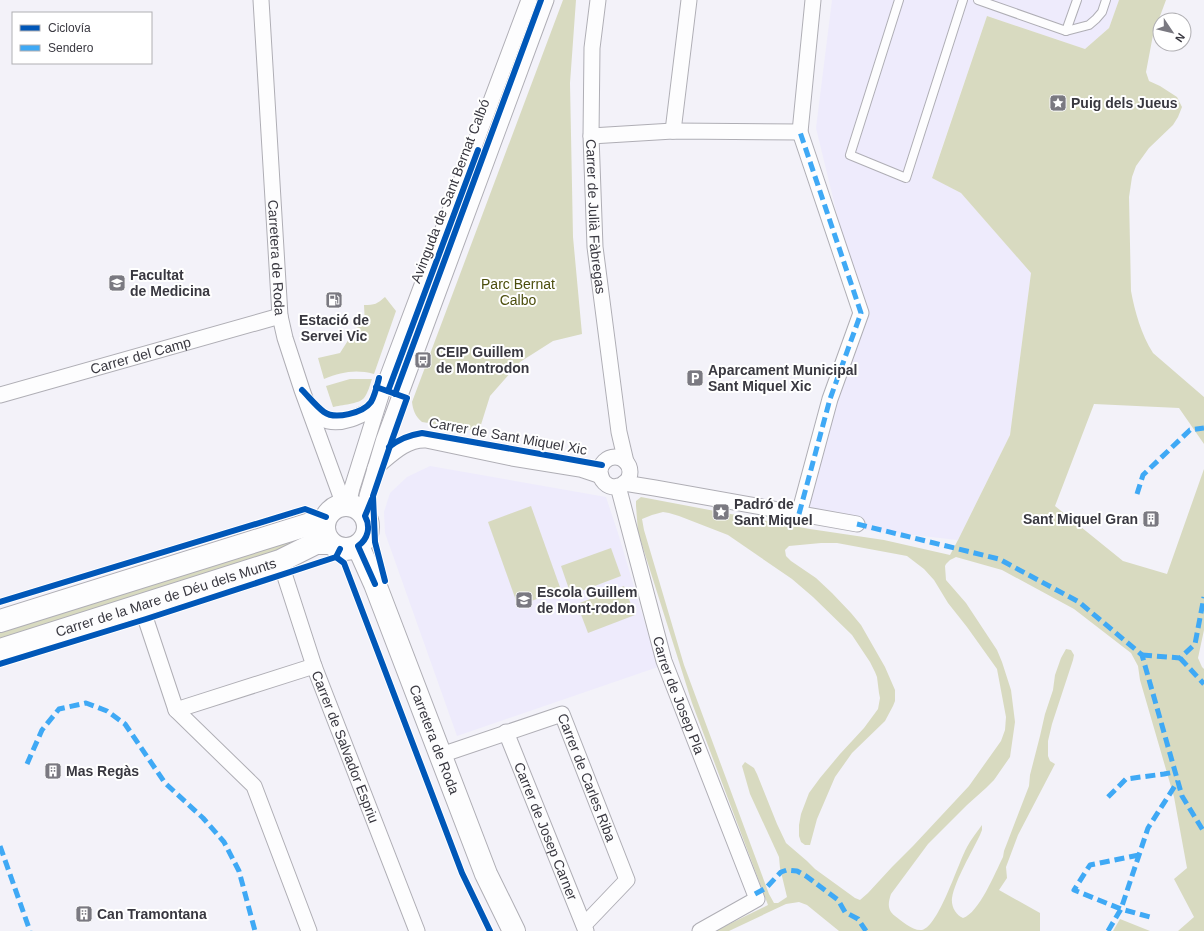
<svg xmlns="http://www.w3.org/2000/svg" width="1204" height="931" font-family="Helvetica,sans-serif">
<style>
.built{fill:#eeebfc}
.green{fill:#d8dac0;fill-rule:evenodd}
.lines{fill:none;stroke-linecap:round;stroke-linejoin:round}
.lane-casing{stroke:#afaeb5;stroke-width:10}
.street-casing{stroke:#afaeb5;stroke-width:17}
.secondary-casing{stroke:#afaeb5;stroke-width:24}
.lane{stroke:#fdfdfe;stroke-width:8}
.street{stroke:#fdfdfe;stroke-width:15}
.secondary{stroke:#fdfdfe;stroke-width:22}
.quiet{stroke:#3fa9f5;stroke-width:5;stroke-dasharray:10 5;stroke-linecap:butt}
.cycleway-casing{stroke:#fff;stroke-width:8}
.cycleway{stroke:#0057b8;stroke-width:6}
.labels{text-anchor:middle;stroke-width:4;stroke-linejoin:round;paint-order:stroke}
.poi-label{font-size:14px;font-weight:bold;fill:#393840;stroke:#fff;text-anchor:start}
.street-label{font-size:14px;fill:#393840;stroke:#fff}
.park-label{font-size:14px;fill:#4c4e0d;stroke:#fff}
</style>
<rect width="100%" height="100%" fill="#f3f2f9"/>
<g class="built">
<path d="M832,0H1119L1109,28L1085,49L987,16L932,177L961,193L1031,273L1010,435L958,540L803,523L861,313L816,128Z"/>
<path d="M430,466L606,497L618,533L658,667L457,736L385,533L384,512L390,493L407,477Z"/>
</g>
<g class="green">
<path d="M563,0H576L570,83L573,237L582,334L553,341L520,362L490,396L479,431L422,422C415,416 413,410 412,402Z"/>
<path d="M1119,0H1166L1153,35L1146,72L1149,81L1160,86L1177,97L1182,107L1178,117L1173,125L1149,148L1136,166L1132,177L1129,197L1131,291C1135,312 1141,334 1153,353L1204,397V444L1179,408L1094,404L1055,506L1123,561L1167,574L1204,469V630L1198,658L1202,667L1204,669V931H1178L1194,917L1174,879L1187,868L1174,797L1140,680L1138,666L1131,653L1074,609L1002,570L956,557L950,560L946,564L945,566L946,580L966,603L997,650L1002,662L1011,690L1015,722L1010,757L994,780L986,788L967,805L928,844L891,894C888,903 887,910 895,916C902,921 912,931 922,930C939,926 958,863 967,847C971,839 977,832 982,825V830L980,835C972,852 955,880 952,898C951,907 956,915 963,918C979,913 995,873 1003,857L1004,851L1029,786L1030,775L1040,736L1045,714L1053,690L1055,675L1061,658L1066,649L1071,650L1074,655L1073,660L1052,724L1048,741V756L1050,761L1055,764L1018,835L1006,867L1007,878L999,890L1040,913V931H839L807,905L799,902L786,904L729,931H715L768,905L692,703L638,532L636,506V501L641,497L810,529L884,540L950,555L958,540L1010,435L1031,273L961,193L932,178L987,16L1085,49L1109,28ZM663,512L669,513L679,516L728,535L792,579L813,597L852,635L870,662L875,672L877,677L879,693L880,698L878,709L864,728L840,754L820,778L809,793L801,814L799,825V836L801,842L805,845H810L817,819L835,777L852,753L885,721L893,706L895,701V690L885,667L861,625L851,613L832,593L816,578L791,561L786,556L785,550L789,546L821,543H837L907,556L924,569L934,580L948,603L967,627L997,669L1006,717L1005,730L1001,741L969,786L913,846L892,867L868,893L860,900L855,898L815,869L807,861L786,843L777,824L757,774L754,768L745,762L742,766L750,794L779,857L780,868L787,897L778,903H774L769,894L684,665L644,530L642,519L652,515Z"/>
<path d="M385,297L396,311L374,374C355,369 342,372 324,379L318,358L340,353L356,328L365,325L364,305C375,305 377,304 385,297Z"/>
<path d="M350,379H372C370,385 368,393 364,398C359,404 341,405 333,407L326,386Z"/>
<path d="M531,506L561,590L518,606L488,522Z"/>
<path d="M302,534L305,543L0,640V630Z"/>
<path d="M611,548L621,576L571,595L561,566Z"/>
<path d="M624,586L635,615L588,633L577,604Z"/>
<path d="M1120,919L1150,931H1113Z"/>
</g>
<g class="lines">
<g class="lane-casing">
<g id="lane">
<path d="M899,0L850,155L906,178L963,0"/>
<path d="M978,0L1066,31L1089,25L1096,19L1102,12L1106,0"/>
<path d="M1066,31L1077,0"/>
</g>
</g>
<g class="street-casing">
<g id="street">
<path id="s1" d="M261,0L280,316L285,338L302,390L344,505"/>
<path id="s2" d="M598,0L592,48L591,136L595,247L619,432L626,462"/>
<path d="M673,131L689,0"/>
<path d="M591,136L673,131L800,132"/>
<path id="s3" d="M0,395L280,316"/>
<path d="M311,413C317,416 322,419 328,421C345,425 363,414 377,407"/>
<circle cx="615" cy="472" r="15"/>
<path d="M375,468C390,456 405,439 426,440L512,458L580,469L601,476"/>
<path d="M624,483L655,488L857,524"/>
<path id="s4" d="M618,486L664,661L757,899L700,931"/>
<path d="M348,505L352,488L383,389L529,0"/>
<path d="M799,514L830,399L861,313L800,132L813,0"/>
<path d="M365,516L367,496L384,439L546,0"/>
<path id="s5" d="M280,561L314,666L417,931"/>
<path d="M141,605L176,710L254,786L309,931"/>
<path d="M176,710L314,666"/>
<path id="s6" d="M506,732L586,931"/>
<path id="s7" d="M441,755L562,714L627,880L584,925"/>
</g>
</g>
<g class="secondary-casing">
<g id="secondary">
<circle cx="346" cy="527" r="22"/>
<path id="s8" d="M358,546L375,584L486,874L514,931"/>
<path d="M0,621L310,524L324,522"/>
<path id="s9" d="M0,650L280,561L316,543H330"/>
</g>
</g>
<use href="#lane" class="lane"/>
<use href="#street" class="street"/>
<use href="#secondary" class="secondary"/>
<g class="quiet">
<path d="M1137,494L1143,475L1190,430L1204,428"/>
<path d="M799,514L830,399L861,313L800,132"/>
<path d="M857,524L999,559L1079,602L1142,655L1182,796L1204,832"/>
<path d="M1142,655L1180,658L1195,644L1204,597"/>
<path d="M1180,658L1204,684"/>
<path d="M27,764L42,730L59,709L86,703L107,711L125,724L165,783L203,818L224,842L239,871L255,931"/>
<path d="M1108,797L1126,779L1164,774L1175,772"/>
<path d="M0,846L30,931"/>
<path d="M1139,855L1090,865L1074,890L1121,909L1150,917"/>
<path d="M755,894L766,888L781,872L787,870L797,871L806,876L838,900L845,912L858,919L866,931"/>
<path d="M1108,931L1121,909L1148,828L1178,781"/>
</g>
<g class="cycleway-casing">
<g id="cycleway">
<path d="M376,387L407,398L392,440L373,496L375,542L385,581"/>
<path d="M302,390C309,397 316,406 324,412C335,420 363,413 371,402C375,395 377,386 379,378"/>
<path d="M388,391L478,150"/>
<path d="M395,394L541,0"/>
<path d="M389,447C399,439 409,435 422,433L602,465"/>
<path d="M372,499L365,516C371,527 368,539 358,546L375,584"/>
<path d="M336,557L344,563L462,873L490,931"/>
<path d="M0,602L305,509L326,517"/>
<path d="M0,664L146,619L336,557L340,549"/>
</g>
</g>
<use href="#cycleway" class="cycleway"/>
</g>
<defs>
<g id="sight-square" transform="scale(0.9)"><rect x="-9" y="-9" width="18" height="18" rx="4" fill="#7a7981" stroke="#fff"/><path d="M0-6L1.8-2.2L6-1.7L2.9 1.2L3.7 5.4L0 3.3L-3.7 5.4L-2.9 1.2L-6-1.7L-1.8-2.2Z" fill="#fff"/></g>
<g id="university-square" transform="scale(0.9)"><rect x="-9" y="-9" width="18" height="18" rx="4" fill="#7a7981" stroke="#fff"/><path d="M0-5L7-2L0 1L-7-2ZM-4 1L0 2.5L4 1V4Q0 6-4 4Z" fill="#fff"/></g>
<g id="fuel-square" transform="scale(0.9)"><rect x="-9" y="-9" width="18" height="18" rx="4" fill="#7a7981" stroke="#fff"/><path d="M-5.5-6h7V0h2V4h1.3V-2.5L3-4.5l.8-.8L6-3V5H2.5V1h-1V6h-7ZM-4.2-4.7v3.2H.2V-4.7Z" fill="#fff"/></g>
<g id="bus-square" transform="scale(0.9)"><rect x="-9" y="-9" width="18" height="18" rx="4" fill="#7a7981" stroke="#fff"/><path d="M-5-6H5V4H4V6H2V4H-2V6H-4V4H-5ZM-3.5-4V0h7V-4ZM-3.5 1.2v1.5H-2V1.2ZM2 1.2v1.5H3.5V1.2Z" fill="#fff"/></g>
<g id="parking-square" transform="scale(0.9)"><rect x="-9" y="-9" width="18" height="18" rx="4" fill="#7a7981" stroke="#fff"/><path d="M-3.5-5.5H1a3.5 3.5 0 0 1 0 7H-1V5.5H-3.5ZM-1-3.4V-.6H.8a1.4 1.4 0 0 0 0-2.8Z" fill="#fff"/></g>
<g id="building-square" transform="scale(0.9)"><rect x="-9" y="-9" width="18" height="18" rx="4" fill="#7a7981" stroke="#fff"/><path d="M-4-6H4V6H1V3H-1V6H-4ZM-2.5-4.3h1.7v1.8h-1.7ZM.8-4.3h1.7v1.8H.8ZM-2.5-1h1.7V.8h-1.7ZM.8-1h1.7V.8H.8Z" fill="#fff"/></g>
<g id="school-square" transform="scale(0.9)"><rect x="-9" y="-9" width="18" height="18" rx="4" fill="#7a7981" stroke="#fff"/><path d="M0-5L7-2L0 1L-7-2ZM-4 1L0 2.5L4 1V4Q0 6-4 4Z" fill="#fff"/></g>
</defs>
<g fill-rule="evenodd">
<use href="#sight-square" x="1058" y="103"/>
<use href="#university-square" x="117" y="283"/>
<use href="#fuel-square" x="334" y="300"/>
<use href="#bus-square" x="423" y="360"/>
<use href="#parking-square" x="695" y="378"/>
<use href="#sight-square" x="721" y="512"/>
<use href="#building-square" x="1151" y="519"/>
<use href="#school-square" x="524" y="600"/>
<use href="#building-square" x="53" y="771"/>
<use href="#building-square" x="84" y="914"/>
</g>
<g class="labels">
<g class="poi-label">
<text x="1071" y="108">Puig dels Jueus</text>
<text x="130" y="280">Facultat<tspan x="130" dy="16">de Medicina</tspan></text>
<text x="334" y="325" text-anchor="middle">Estació de<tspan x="334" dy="16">Servei Vic</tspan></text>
<text x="436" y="357">CEIP Guillem<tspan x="436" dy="16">de Montrodon</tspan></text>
<text x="708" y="375">Aparcament Municipal<tspan x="708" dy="16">Sant Miquel Xic</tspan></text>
<text x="734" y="509">Padró de<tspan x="734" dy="16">Sant Miquel</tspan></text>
<text x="1138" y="524" text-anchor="end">Sant Miquel Gran</text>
<text x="537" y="597">Escola Guillem<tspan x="537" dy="16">de Mont-rodon</tspan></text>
<text x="66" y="776">Mas Regàs</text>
<text x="97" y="919">Can Tramontana</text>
</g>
<g class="street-label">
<text transform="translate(450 191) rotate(-69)" y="5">Avinguda de Sant Bernat Calbó</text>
<text dy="5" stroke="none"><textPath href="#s2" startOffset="217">Carrer de Julià Fàbregas</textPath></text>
<text dy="5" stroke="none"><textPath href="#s1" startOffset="258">Carretera de Roda</textPath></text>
<text dy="5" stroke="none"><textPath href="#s3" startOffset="146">Carrer del Camp</textPath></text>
<text transform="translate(508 436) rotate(10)" y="5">Carrer de Sant Miquel Xic</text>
<text dy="5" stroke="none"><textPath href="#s9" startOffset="174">Carrer de la Mare de Déu dels Munts</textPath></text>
<text dy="5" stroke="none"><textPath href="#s4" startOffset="218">Carrer de Josep Pla</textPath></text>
<text dy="5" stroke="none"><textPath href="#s8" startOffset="208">Carretera de Roda</textPath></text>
<text dy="5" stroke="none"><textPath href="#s5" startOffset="197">Carrer de Salvador Espriu</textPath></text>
<text dy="5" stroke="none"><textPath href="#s7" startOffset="196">Carrer de Carles Riba</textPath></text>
<text dy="5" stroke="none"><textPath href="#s6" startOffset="107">Carrer de Josep Carner</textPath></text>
</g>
<g class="park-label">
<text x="518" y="289">Parc Bernat<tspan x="518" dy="16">Calbo</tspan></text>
</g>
</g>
<rect x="12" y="12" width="140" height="52" fill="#ffffff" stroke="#b0afb3"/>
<rect x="20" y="25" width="20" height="6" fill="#0057b8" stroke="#b0afb3"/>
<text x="48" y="32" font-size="12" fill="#393840">Ciclovía</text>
<rect x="20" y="45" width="20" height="6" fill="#3fa9f5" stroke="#b0afb3"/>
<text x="48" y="52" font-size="12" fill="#393840">Sendero</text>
<g transform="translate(1172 32) rotate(125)"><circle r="19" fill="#ffffff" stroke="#b0afb3"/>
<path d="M0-3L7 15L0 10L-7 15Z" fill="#7a7981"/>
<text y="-6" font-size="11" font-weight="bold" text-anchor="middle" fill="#393840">N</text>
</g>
</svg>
